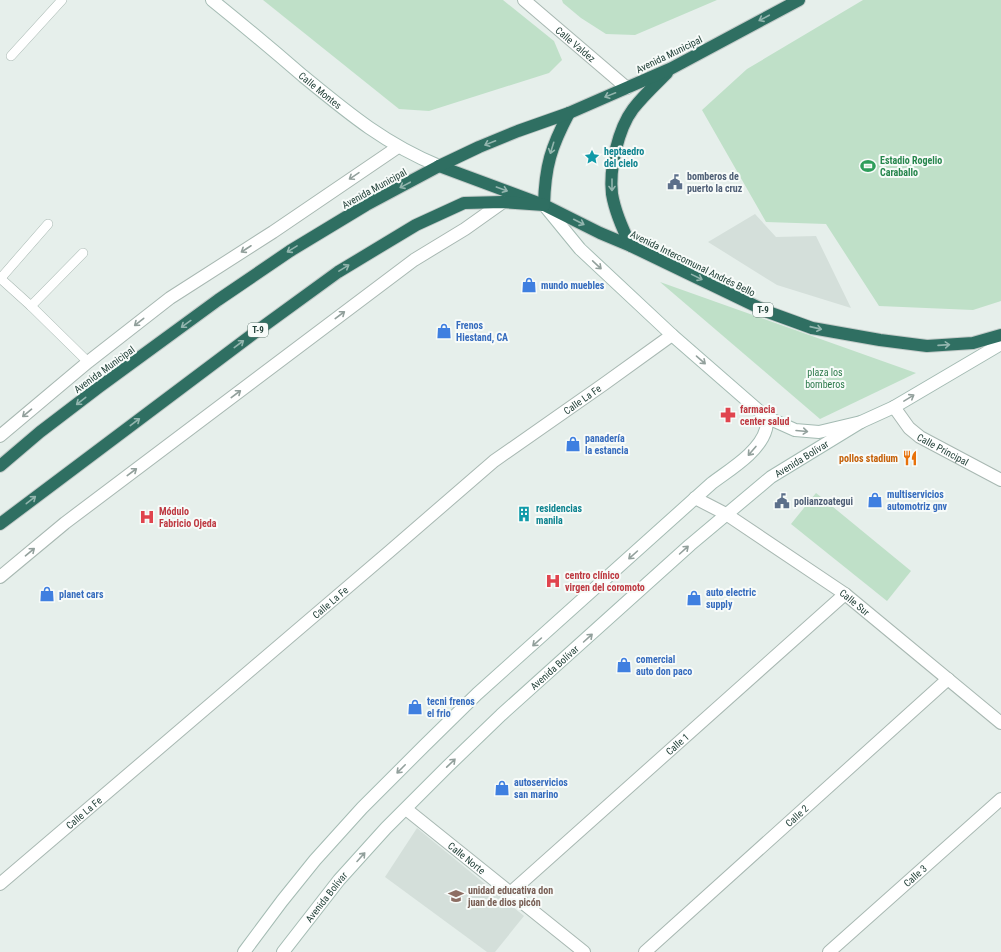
<svg xmlns="http://www.w3.org/2000/svg" width="1001" height="952" font-family="'Roboto Condensed',sans-serif">
<style>
.built{fill:#d4dfda}
.green{fill:#bfe0c8}
.lines{fill:none;stroke-linecap:round;stroke-linejoin:round}
.lane-casing{stroke:#a8b8b2;stroke-width:10}
.street-casing{stroke:#a8b8b2;stroke-width:14}
.secondary-casing{stroke:#a4bbb3;stroke-width:14}
.highway-casing{stroke:#c2cac8;stroke-width:14}
.lane{stroke:#fff;stroke-width:9}
.street{stroke:#fff;stroke-width:12}
.secondary{stroke:#fff;stroke-width:12}
.highway{stroke:#2f6f62;stroke-width:12}
.oneway{stroke:#93b5ae}
.oneway2{stroke:#92a09c}
.labels{text-anchor:middle;stroke-width:4;stroke-linejoin:round;paint-order:stroke}
.shield{fill:#f7fbf9;stroke:#637a73;stroke-width:1}
.shield-label{font-size:9px;font-weight:bold;fill:#24423a}
.street-label{font-size:10px;fill:#24423a;stroke:#f7fbf9}
.culture-label{font-size:10px;font-weight:bold;fill:#0d838f;stroke:#f7fbf9;text-anchor:start}
.leisure-label{font-size:10px;font-weight:bold;fill:#27864d;stroke:#f7fbf9;text-anchor:start}
.service-label{font-size:10px;font-weight:bold;fill:#4e5e75;stroke:#f7fbf9;text-anchor:start}
.shop-label{font-size:10px;font-weight:bold;fill:#366cbe;stroke:#f7fbf9;text-anchor:start}
.park-label{font-size:10px;fill:#2d7a4b;stroke:#f7fbf9}
.health-label{font-size:10px;font-weight:bold;fill:#be3a42;stroke:#f7fbf9;text-anchor:start}
.food-label{font-size:10px;font-weight:bold;fill:#c56008;stroke:#f7fbf9;text-anchor:end}
.education-label{font-size:10px;font-weight:bold;fill:#785e54;stroke:#f7fbf9;text-anchor:start}
</style>
<rect width="100%" height="100%" fill="#e6efeb"/>
<g class="built">
<path d="M755,214L776,237L816,236L851,308L777,285L708,242Z"/>
<path d="M417,828L524,916L495,952H487L385,877Z"/>
</g>
<g class="green">
<path d="M263,0H503L554,41L562,60L549,73L429,111L399,109Z"/>
<path d="M562,0H717L635,35L606,34L581,18L563,3Z"/>
<path d="M863,0H1001V301L973,310L879,306L826,224L766,222L702,110L747,69Z"/>
<path d="M660,282L916,373L820,419Z"/>
<path d="M816,493L911,571L887,601L791,524Z"/>
</g>
<g class="lines">
<g class="lane-casing">
<g id="lane">
<path d="M11,56L62,0"/>
<path d="M0,278L31,306L88,362"/>
<path d="M0,279L48,224"/>
<path d="M31,306L83,253"/>
</g>
</g>
<g class="street-casing">
<g id="street">
<path id="s1" d="M524,0L627,88"/>
<path id="s2" d="M894,407L909,428L920,437L1001,480"/>
<path d="M0,436L88,362L170,298L273,232L398,147"/>
<path id="s3" d="M695,498L726,514L845,594L1001,723"/>
<path d="M0,577L65,523L414,260L465,229L503,202"/>
<path id="s4" d="M406,809L584,952"/>
<path id="s5" d="M0,884L390,551L494,461L604,384L672,335"/>
<path id="s6" d="M510,893L845,594"/>
<path id="s7" d="M645,952L948,679"/>
<path id="s8" d="M829,952L1001,799"/>
</g>
</g>
<g class="secondary-casing">
<g id="secondary">
<path id="s9" d="M212,0C243,25 273,50 303,76C348,113 385,144 439,166"/>
<path d="M544,205L580,249L672,335L766,417L795,430L819,432L861,422L894,407L1001,344"/>
<path d="M244,952L282,901L315,860L362,808L424,746L477,694L712,483C729,470 760,452 766,429C767,425 766,420 766,417"/>
<path id="s10" d="M283,952L339,880L386,828L447,767L501,715L690,545L771,477L861,422"/>
</g>
</g>
<g class="highway-casing">
<g id="highway">
<path d="M439,166L544,205L600,233L631,246L768,312L812,328L880,340L927,346L973,343L1001,335"/>
<path d="M544,205C545,166 551,147 569,113"/>
<path d="M631,246C623,230 615,212 612,194C609,169 618,129 633,109C643,96 656,84 667,73"/>
<path d="M0,466L40,432L99,387L218,300L290,251L366,205L439,166L479,147L518,131L569,113L672,68L799,0"/>
<path d="M0,524L261,328L338,272L416,225L464,203L503,202L544,205"/>
</g>
</g>
<use href="#lane" class="lane"/>
<use href="#street" class="street"/>
<use href="#secondary" class="secondary"/>
<use href="#highway" class="highway"/>
</g>
<defs><path id="oneway-shaft" d="M-6 0H5M1.5-3L5.5 0L1.5 3" fill="none" stroke-width="1.6" stroke-linecap="round" stroke-linejoin="round"/></defs>
<g class="oneway">
<use href="#oneway-shaft" transform="translate(764 18) rotate(152)"/>
<use href="#oneway-shaft" transform="translate(610 95) rotate(158)"/>
<use href="#oneway-shaft" transform="translate(490 143) rotate(158)"/>
<use href="#oneway-shaft" transform="translate(552 148) rotate(107)"/>
<use href="#oneway-shaft" transform="translate(405 185) rotate(152)"/>
<use href="#oneway-shaft" transform="translate(612 185) rotate(90)"/>
<use href="#oneway-shaft" transform="translate(502 189) rotate(20)"/>
<use href="#oneway-shaft" transform="translate(579 222) rotate(27)"/>
<use href="#oneway-shaft" transform="translate(292 249) rotate(148)"/>
<use href="#oneway-shaft" transform="translate(344 268) rotate(-31)"/>
<use href="#oneway-shaft" transform="translate(697 277) rotate(26)"/>
<use href="#oneway-shaft" transform="translate(186 324) rotate(144)"/>
<use href="#oneway-shaft" transform="translate(816 328) rotate(13)"/>
<use href="#oneway-shaft" transform="translate(239 344) rotate(-37)"/>
<use href="#oneway-shaft" transform="translate(944 345) rotate(-4)"/>
<use href="#oneway-shaft" transform="translate(81 401) rotate(142)"/>
<use href="#oneway-shaft" transform="translate(135 422) rotate(-37)"/>
<use href="#oneway-shaft" transform="translate(31 500) rotate(-38)"/>
</g>
<g class="oneway2">
<use href="#oneway-shaft" transform="translate(354 176) rotate(146)"/>
<use href="#oneway-shaft" transform="translate(246 249) rotate(147)"/>
<use href="#oneway-shaft" transform="translate(597 265) rotate(43)"/>
<use href="#oneway-shaft" transform="translate(340 315) rotate(-37)"/>
<use href="#oneway-shaft" transform="translate(139 322) rotate(142)"/>
<use href="#oneway-shaft" transform="translate(701 360) rotate(41)"/>
<use href="#oneway-shaft" transform="translate(236 394) rotate(-37)"/>
<use href="#oneway-shaft" transform="translate(909 398) rotate(-31)"/>
<use href="#oneway-shaft" transform="translate(27 413) rotate(140)"/>
<use href="#oneway-shaft" transform="translate(802 431) rotate(5)"/>
<use href="#oneway-shaft" transform="translate(752 451) rotate(131)"/>
<use href="#oneway-shaft" transform="translate(132 472) rotate(-37)"/>
<use href="#oneway-shaft" transform="translate(684 550) rotate(-42)"/>
<use href="#oneway-shaft" transform="translate(30 552) rotate(-40)"/>
<use href="#oneway-shaft" transform="translate(633 555) rotate(138)"/>
<use href="#oneway-shaft" transform="translate(588 638) rotate(-42)"/>
<use href="#oneway-shaft" transform="translate(537 642) rotate(138)"/>
<use href="#oneway-shaft" transform="translate(451 763) rotate(-44)"/>
<use href="#oneway-shaft" transform="translate(401 769) rotate(135)"/>
<use href="#oneway-shaft" transform="translate(361 857) rotate(-48)"/>
</g>
<defs>
<g id="sight-bare" transform="scale(1.2)"><path d="M0-6L1.8-2.2L6-1.7L2.9 1.2L3.7 5.4L0 3.3L-3.7 5.4L-2.9 1.2L-6-1.7L-1.8-2.2Z" fill="#0f9aa8" stroke="#f7fbf9" stroke-width="2.5" paint-order="stroke"/></g>
<g id="stadium-bare" transform="scale(1.2)"><path d="M0-5a6.5 5 0 1 0 0 10a6.5 5 0 1 0 0-10ZM-3.5-1.8h7v3.6h-7Z" fill="#2e9e5b" stroke="#f7fbf9" stroke-width="2.5" paint-order="stroke"/></g>
<g id="civic-bare" transform="scale(1.2)"><path d="M-.6-6.5H3V-4.5H.6V-3L4-1V1h2V6H-6V1h2V-1L-.6-3ZM-1.2 2.5V6h2.4V2.5Z" fill="#5c6f8a" stroke="#f7fbf9" stroke-width="2.5" paint-order="stroke"/></g>
<g id="shop-bare" transform="scale(1.2)"><path d="M-5-2.5h2.3a2.7 3.5 0 0 1 5.4 0H5L5.5 6h-11ZM-1.5-2.5h3a1.5 2.3 0 0 0-3 0Z" fill="#3f7fe0" stroke="#f7fbf9" stroke-width="2.5" paint-order="stroke"/></g>
<g id="pharmacy-bare" transform="scale(1.2)"><path d="M-2-6h4v4h4v4h-4v4h-4v-4h-4v-4h4Z" fill="#e0444e" stroke="#f7fbf9" stroke-width="2.5" paint-order="stroke"/></g>
<g id="restaurant-bare" transform="scale(1.2)"><path d="M-5-6h1v4h1v-4h1v4h1v-4h1v5L-1.5 .5V6h-2V.5L-5-1ZM5-6V6H3V1.5H1.5Q1.5-4 5-6Z" fill="#e8710a" stroke="#f7fbf9" stroke-width="2.5" paint-order="stroke"/></g>
<g id="building-bare" transform="scale(1.2)"><path d="M-4-6H4V6H1V3H-1V6H-4ZM-2.5-4.3h1.7v1.8h-1.7ZM.8-4.3h1.7v1.8H.8ZM-2.5-1h1.7V.8h-1.7ZM.8-1h1.7V.8H.8Z" fill="#0f9aa8" stroke="#f7fbf9" stroke-width="2.5" paint-order="stroke"/></g>
<g id="hospital-bare" transform="scale(1.2)"><path d="M-5-5h3v3.5h4V-5h3V5h-3V1.5h-4V5h-3Z" fill="#e0444e" stroke="#f7fbf9" stroke-width="2.5" paint-order="stroke"/></g>
<g id="school-bare" transform="scale(1.2)"><path d="M0-5L7-2L0 1L-7-2ZM-4 1L0 2.5L4 1V4Q0 6-4 4Z" fill="#8d6e63" stroke="#f7fbf9" stroke-width="2.5" paint-order="stroke"/></g>
</defs>
<g fill-rule="evenodd">
<use href="#sight-bare" x="592" y="157"/>
<use href="#stadium-bare" x="868" y="166"/>
<use href="#civic-bare" x="675" y="182"/>
<use href="#shop-bare" x="529" y="285"/>
<use href="#shop-bare" x="444" y="331"/>
<use href="#pharmacy-bare" x="728" y="415"/>
<use href="#shop-bare" x="573" y="444"/>
<use href="#restaurant-bare" x="910" y="458"/>
<use href="#shop-bare" x="875" y="500"/>
<use href="#civic-bare" x="782" y="501"/>
<use href="#building-bare" x="524" y="514"/>
<use href="#hospital-bare" x="147" y="517"/>
<use href="#hospital-bare" x="553" y="581"/>
<use href="#shop-bare" x="47" y="594"/>
<use href="#shop-bare" x="694" y="598"/>
<use href="#shop-bare" x="624" y="665"/>
<use href="#shop-bare" x="415" y="707"/>
<use href="#shop-bare" x="502" y="788"/>
<use href="#school-bare" x="456" y="896"/>
</g>
<g class="labels">
<g class="shield">
<rect x="753" y="303" width="20" height="14" rx="3"/>
<rect x="248" y="323" width="20" height="14" rx="3"/>
</g>
<g class="shield-label">
<text x="763" y="313">T-9</text>
<text x="258" y="333">T-9</text>
</g>
<g class="street-label">
<text dy="4" stroke="none"><textPath href="#s1" startOffset="68">Calle Valdez</textPath></text>
<text transform="translate(669 54) rotate(-26)" y="4">Avenida Municipal</text>
<text dy="4" stroke="none"><textPath href="#s9" startOffset="141">Calle Montes</textPath></text>
<text transform="translate(374 188) rotate(-29)" y="4">Avenida Municipal</text>
<text transform="translate(693 263) rotate(26)" y="4">Avenida Intercomunal Andrés Bello</text>
<text transform="translate(104 369) rotate(-36)" y="4">Avenida Municipal</text>
<text dy="4" stroke="none"><textPath href="#s5" startOffset="758">Calle La Fe</textPath></text>
<text dy="4" stroke="none"><textPath href="#s2" startOffset="66">Calle Principal</textPath></text>
<text dy="4" stroke="none"><textPath href="#s10" startOffset="718">Avenida Bolívar</textPath></text>
<text dy="4" stroke="none"><textPath href="#s5" startOffset="434">Calle La Fe</textPath></text>
<text dy="4" stroke="none"><textPath href="#s3" startOffset="191">Calle Sur</textPath></text>
<text dy="4" stroke="none"><textPath href="#s10" startOffset="394">Avenida Bolívar</textPath></text>
<text dy="4" stroke="none"><textPath href="#s6" startOffset="224">Calle 1</textPath></text>
<text dy="4" stroke="none"><textPath href="#s5" startOffset="110">Calle La Fe</textPath></text>
<text dy="4" stroke="none"><textPath href="#s7" startOffset="204">Calle 2</textPath></text>
<text dy="4" stroke="none"><textPath href="#s4" startOffset="78">Calle Norte</textPath></text>
<text dy="4" stroke="none"><textPath href="#s8" startOffset="115">Calle 3</textPath></text>
<text dy="4" stroke="none"><textPath href="#s10" startOffset="70">Avenida Bolívar</textPath></text>
</g>
<g class="culture-label">
<text x="604" y="155">heptaedro<tspan x="604" dy="12">del cielo</tspan></text>
<text x="536" y="512">residencias<tspan x="536" dy="12">manila</tspan></text>
</g>
<g class="leisure-label">
<text x="880" y="164">Estadio Rogelio<tspan x="880" dy="12">Caraballo</tspan></text>
</g>
<g class="service-label">
<text x="687" y="180">bomberos de<tspan x="687" dy="12">puerto la cruz</tspan></text>
<text x="794" y="505">polianzoategui</text>
</g>
<g class="shop-label">
<text x="541" y="289">mundo muebles</text>
<text x="456" y="329">Frenos<tspan x="456" dy="12">Hiestand, CA</tspan></text>
<text x="585" y="442">panadería<tspan x="585" dy="12">la estancia</tspan></text>
<text x="887" y="498">multiservicios<tspan x="887" dy="12">automotriz gnv</tspan></text>
<text x="706" y="596">auto electric<tspan x="706" dy="12">supply</tspan></text>
<text x="59" y="598">planet cars</text>
<text x="636" y="663">comercial<tspan x="636" dy="12">auto don paco</tspan></text>
<text x="427" y="705">tecni frenos<tspan x="427" dy="12">el frio</tspan></text>
<text x="514" y="786">autoservicios<tspan x="514" dy="12">san marino</tspan></text>
</g>
<g class="park-label">
<text x="825" y="376">plaza los<tspan x="825" dy="12">bomberos</tspan></text>
</g>
<g class="health-label">
<text x="740" y="413">farmacia<tspan x="740" dy="12">center salud</tspan></text>
<text x="159" y="515">Módulo<tspan x="159" dy="12">Fabricio Ojeda</tspan></text>
<text x="565" y="579">centro clínico<tspan x="565" dy="12">virgen del coromoto</tspan></text>
</g>
<g class="food-label">
<text x="898" y="462">pollos stadium</text>
</g>
<g class="education-label">
<text x="468" y="894">unidad educativa don<tspan x="468" dy="12">juan de dios picón</tspan></text>
</g>
</g>
</svg>
